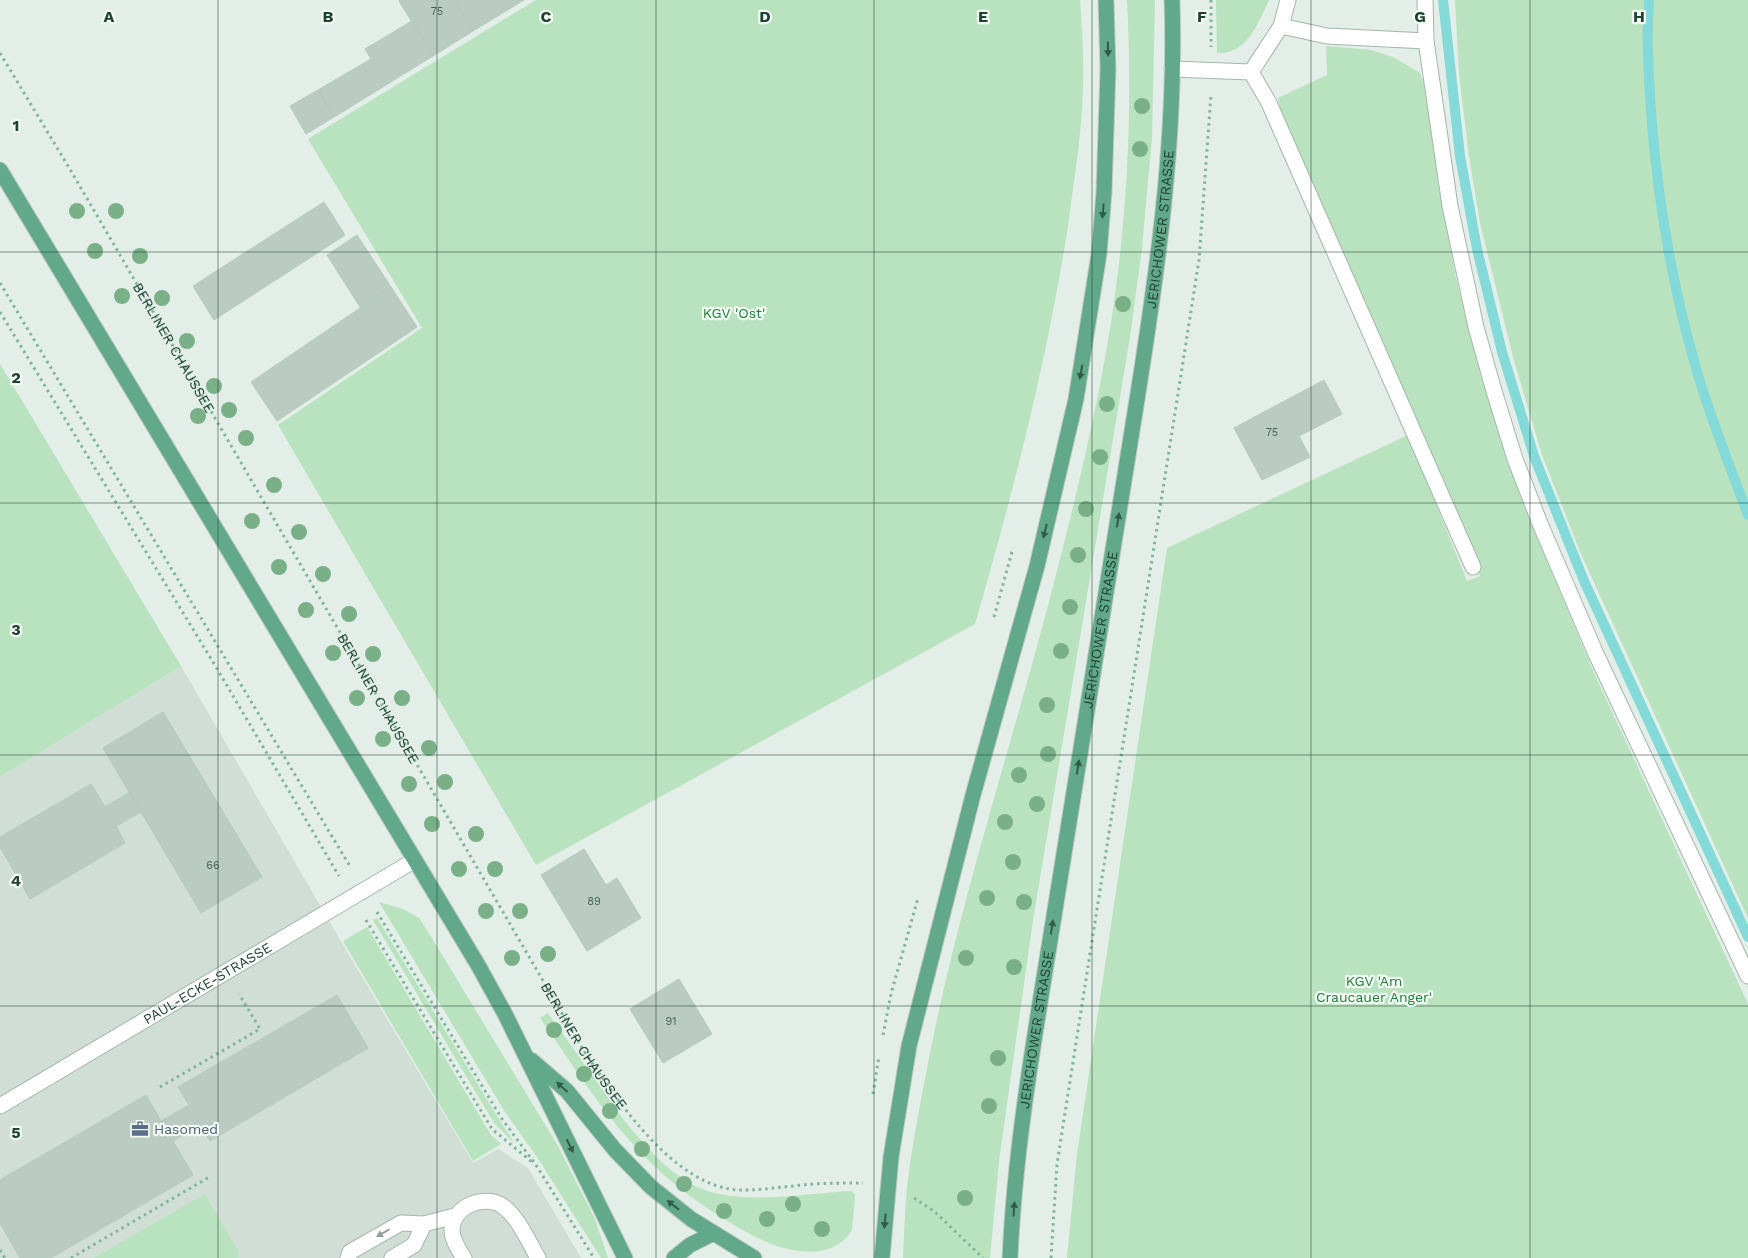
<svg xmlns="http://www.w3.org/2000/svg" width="1748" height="1258" font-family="'Work Sans',sans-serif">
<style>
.built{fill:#d0ded6}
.green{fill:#b9e2be}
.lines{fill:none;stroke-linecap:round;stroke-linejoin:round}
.stream{stroke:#84d9d9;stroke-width:10}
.building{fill:#baccc2;stroke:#b4c9bd}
.minor-casing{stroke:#a4b7ad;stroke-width:17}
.major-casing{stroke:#c1cac6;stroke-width:17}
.path{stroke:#7fb59c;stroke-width:3;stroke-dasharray:2.5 4;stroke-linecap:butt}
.minor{stroke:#fff;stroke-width:15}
.major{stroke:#62a98c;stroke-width:15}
.tree{fill:#7ab088}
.oneway{fill:#305c49}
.oneway2{fill:#90a099}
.grid{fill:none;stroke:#204233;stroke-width:1;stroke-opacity:0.55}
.labels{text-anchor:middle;stroke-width:4.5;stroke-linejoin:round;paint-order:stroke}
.number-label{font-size:11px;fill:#466457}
.street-label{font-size:14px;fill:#204233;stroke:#f3faf6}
.park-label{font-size:14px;fill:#257d3a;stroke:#f3faf6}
.service-label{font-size:14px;fill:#4e5e75;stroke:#f3faf6;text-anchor:start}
.grid-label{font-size:16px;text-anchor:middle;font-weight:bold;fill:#204233;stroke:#f3faf6;stroke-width:4.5;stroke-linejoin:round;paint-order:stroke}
</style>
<rect width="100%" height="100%" fill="#e2eee7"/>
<path class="built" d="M181,666L343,945L473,1163L498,1149L528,1168L581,1258H0V777Z"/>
<g class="green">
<path d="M536,0H1080C1082,29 1084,58 1083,87C1082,133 1074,180 1068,226C1047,361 1013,493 975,624L536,865L278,425L422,328L308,139Z"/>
<path d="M1127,0H1155L1152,137L1142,248L1130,337L1033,920L999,1161L990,1258H903C904,1234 905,1211 907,1187C911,1151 918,1115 925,1079C957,905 1015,738 1058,567C1077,493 1095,417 1108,341C1127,229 1133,113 1127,0Z"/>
<path d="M1216,0H1269C1258,23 1247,55 1217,53Z"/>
<path d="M1455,0H1748V918L1581,554L1542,455L1513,357L1480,223L1469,156L1459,74Z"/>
<path d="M1326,46L1371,50L1393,57L1420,73L1426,90L1438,183L1456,278L1481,377L1522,501L1594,673L1748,1004V1258H1067L1077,1154L1167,548L1408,435L1467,581L1480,576L1378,332L1282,119L1278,98L1327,75Z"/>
<path d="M0,364L181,666L0,777Z"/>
<path d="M379,902L403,909L419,918L430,935L558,1146L595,1219L608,1258H601L537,1157L505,1112Z"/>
<path d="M377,918L500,1121L515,1144L494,1123L373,920Z"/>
<path d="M367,927L491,1135L501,1144L473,1161L343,941Z"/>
<path d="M548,1013L623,1119C646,1147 675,1182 711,1192C752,1204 809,1193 852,1191L855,1195L852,1230C841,1249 819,1254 799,1251C773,1248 751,1235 729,1222C692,1200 658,1173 630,1141C596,1103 569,1059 540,1018Z"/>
<path d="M205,1194L238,1251V1258H94Z"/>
</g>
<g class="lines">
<g class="stream">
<path d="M1443,0L1460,156L1477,249L1502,352L1534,456L1584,581L1748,937"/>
<path d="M1649,0C1646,42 1649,83 1652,125C1659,207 1673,289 1696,368C1710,418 1730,466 1748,515"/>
</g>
</g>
<g class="building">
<path d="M400,0H454L473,31L433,56L399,1Z"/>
<path d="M454,0H524L473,31Z"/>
<path d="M412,21L433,56L334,117L318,90L371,59L365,49Z"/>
<path d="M318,90L334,117L306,134L290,106Z"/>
<path d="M324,202L345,235L214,320L193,286Z"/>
<path d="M357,235L391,287L360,307L327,255Z"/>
<path d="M391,287L417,327L277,421L251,382Z"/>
<path d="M1324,380L1342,414L1299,436L1310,457L1262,480L1234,428Z"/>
<path d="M163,712L262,877L201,913L103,748Z"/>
<path d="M91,784L105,807L130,792L141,812L116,826L125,843L30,899L0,847V837Z"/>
<path d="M584,849L606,885L617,878L641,918L587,951L541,875Z"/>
<path d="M679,979L712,1034L663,1063L630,1009Z"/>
<path d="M337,995L368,1048L210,1141L200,1125L173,1141L193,1175L51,1258H20L0,1223V1180L146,1095L161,1121L189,1105L178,1087Z"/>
</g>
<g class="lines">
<g class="minor-casing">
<g id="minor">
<path d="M1425,0L1426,41L1450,206L1476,327L1494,391L1515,459L1541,526L1596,654L1748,976"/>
<path d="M1281,26L1327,36L1426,41"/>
<path d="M1172,69L1251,72L1269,103L1473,567"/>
<path d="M1251,72L1281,26L1288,0"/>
<path id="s2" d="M0,1106L415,860"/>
<path d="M348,1258L350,1252L401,1223L424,1224L455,1216"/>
<path d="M392,1258L414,1245L424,1224"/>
<path d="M464,1258C459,1250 452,1240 452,1230C452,1206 486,1193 504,1207C520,1220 528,1241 538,1258"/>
</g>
</g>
<g class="major-casing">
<g id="major">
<path d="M0,170L478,965L505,1014L625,1258"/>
<path d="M531,1060L567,1091L615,1150L651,1187L691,1219L754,1258"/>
<path d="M674,1258L690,1245L712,1234"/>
<path d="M882,1258L891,1157L909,1046L973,795L1037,566L1076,399L1099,254L1104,192L1108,69L1106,0"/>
<path id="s3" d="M1010,1258C1015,1143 1036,1029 1054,916C1080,755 1106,593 1132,431C1155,289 1177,145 1172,0"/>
</g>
</g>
<g class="path">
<path d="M1211,0V47"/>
<path id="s1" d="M0,53L71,171L584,1051C617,1100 676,1190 742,1190C762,1190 782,1187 802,1185C823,1183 843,1183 863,1183"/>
<path d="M0,283L351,868"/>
<path d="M0,312L216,667L339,876"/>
<path d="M994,617L1013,548"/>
<path d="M377,912L502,1119L536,1165L594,1258"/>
<path d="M366,920L492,1129L532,1162"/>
<path d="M883,1035L891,994L918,898"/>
<path d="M160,1087L260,1029L239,994"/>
<path d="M873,1094L879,1056"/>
<path d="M914,1198L935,1212L983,1258"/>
<path d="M0,1250L5,1258"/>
<path d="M71,1258L211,1176"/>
<path d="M1051,1258L1057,1164L1199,260L1211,95"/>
</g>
<use href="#minor" class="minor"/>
<use href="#major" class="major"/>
</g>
<g class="tree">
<circle cx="1142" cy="106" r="8"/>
<circle cx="1140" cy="149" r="8"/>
<circle cx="77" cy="211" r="8"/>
<circle cx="116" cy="211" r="8"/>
<circle cx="95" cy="251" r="8"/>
<circle cx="140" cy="256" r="8"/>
<circle cx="122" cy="296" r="8"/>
<circle cx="162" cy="298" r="8"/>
<circle cx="1123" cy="304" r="8"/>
<circle cx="187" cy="341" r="8"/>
<circle cx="214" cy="386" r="8"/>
<circle cx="1107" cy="404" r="8"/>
<circle cx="229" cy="410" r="8"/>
<circle cx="198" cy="416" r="8"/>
<circle cx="246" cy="438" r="8"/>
<circle cx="1100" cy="457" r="8"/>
<circle cx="274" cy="485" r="8"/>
<circle cx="1086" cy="509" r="8"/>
<circle cx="252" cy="521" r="8"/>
<circle cx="299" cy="532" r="8"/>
<circle cx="1078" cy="555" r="8"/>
<circle cx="279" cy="567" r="8"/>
<circle cx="323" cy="574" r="8"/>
<circle cx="1070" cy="607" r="8"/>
<circle cx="306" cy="610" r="8"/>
<circle cx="349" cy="614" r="8"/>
<circle cx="1061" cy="651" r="8"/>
<circle cx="333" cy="653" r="8"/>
<circle cx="373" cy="654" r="8"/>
<circle cx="357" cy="698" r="8"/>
<circle cx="402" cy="698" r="8"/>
<circle cx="1047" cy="705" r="8"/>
<circle cx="383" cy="739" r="8"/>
<circle cx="429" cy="748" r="8"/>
<circle cx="1048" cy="754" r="8"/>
<circle cx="1019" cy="775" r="8"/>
<circle cx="445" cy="782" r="8"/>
<circle cx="409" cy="784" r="8"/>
<circle cx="1037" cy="804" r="8"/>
<circle cx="1005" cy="822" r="8"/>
<circle cx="432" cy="824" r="8"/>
<circle cx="476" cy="834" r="8"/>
<circle cx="1013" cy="862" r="8"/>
<circle cx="459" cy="869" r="8"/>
<circle cx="495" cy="869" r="8"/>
<circle cx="987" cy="898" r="8"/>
<circle cx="1024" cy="902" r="8"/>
<circle cx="486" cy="911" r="8"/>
<circle cx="520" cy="911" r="8"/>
<circle cx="548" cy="954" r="8"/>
<circle cx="512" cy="958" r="8"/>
<circle cx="966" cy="958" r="8"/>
<circle cx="1014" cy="967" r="8"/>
<circle cx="554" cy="1030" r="8"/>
<circle cx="998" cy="1058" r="8"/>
<circle cx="584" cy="1074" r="8"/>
<circle cx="989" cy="1106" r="8"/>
<circle cx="610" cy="1111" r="8"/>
<circle cx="642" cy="1149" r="8"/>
<circle cx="684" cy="1184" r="8"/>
<circle cx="965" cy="1198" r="8"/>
<circle cx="793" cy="1204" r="8"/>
<circle cx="724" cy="1211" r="8"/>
<circle cx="767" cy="1219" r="8"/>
<circle cx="822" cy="1229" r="8"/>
</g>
<defs><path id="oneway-solid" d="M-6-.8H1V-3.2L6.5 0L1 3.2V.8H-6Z" transform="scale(1.25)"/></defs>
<g class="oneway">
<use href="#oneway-solid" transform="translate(1108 49) rotate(89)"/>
<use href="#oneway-solid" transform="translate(1103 211) rotate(95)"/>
<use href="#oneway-solid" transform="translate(1081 372) rotate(100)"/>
<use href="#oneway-solid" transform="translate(1118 520) rotate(-81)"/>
<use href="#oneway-solid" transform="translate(1045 531) rotate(104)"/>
<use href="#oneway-solid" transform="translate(1078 767) rotate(-81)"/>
<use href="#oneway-solid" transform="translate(1052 927) rotate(-81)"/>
<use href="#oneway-solid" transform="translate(562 1087) rotate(-138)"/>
<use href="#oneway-solid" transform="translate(570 1146) rotate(64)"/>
<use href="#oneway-solid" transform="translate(673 1205) rotate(-142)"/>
<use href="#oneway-solid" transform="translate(1014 1209) rotate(-86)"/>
<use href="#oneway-solid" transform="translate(885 1221) rotate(95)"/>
</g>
<use class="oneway2" href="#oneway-solid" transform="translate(383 1233) rotate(150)"/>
<path class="grid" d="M218,0V1258M437,0V1258M656,0V1258M874,0V1258M1092,0V1258M1311,0V1258M1530,0V1258M0,252H1748M0,503H1748M0,755H1748M0,1006H1748"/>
<defs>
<g id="office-bare" transform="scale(1.35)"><path d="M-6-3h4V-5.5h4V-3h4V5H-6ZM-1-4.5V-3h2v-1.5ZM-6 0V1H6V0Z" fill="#5c6f8a" stroke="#f3faf6" stroke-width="2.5" paint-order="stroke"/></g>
</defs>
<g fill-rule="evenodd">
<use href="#office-bare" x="140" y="1129"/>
</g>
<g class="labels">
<g class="number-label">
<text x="437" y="15">75</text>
<text x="1272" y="436">75</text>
<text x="213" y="869">66</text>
<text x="594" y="905">89</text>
<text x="671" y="1025">91</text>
</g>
<g class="street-label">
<text dy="5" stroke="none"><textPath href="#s3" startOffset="1040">JERICHOWER STRASSE</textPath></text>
<text dy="5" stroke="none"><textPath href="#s1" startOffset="342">BERLINER CHAUSSEE</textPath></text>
<text dy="5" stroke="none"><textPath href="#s3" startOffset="635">JERICHOWER STRASSE</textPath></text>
<text dy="5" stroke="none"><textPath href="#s1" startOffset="748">BERLINER CHAUSSEE</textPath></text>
<text dy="5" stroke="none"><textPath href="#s2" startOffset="241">PAUL-ECKE-STRASSE</textPath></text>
<text dy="5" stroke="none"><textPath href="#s3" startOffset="230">JERICHOWER STRASSE</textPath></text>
<text dy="5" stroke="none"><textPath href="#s1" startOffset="1152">BERLINER CHAUSSEE</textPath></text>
</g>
<g class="park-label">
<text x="734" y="318">KGV 'Ost'</text>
<text x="1374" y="986">KGV 'Am<tspan x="1374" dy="16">Craucauer Anger'</tspan></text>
</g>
<g class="service-label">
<text x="154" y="1134">Hasomed</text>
</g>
</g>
<g class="grid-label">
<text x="109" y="22">A</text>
<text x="328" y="22">B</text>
<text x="546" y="22">C</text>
<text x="765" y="22">D</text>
<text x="983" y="22">E</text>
<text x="1202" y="22">F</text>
<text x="1420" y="22">G</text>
<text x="1639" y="22">H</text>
<text x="16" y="131">1</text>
<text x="16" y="383">2</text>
<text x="16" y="635">3</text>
<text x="16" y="886">4</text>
<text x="16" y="1138">5</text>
</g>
</svg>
